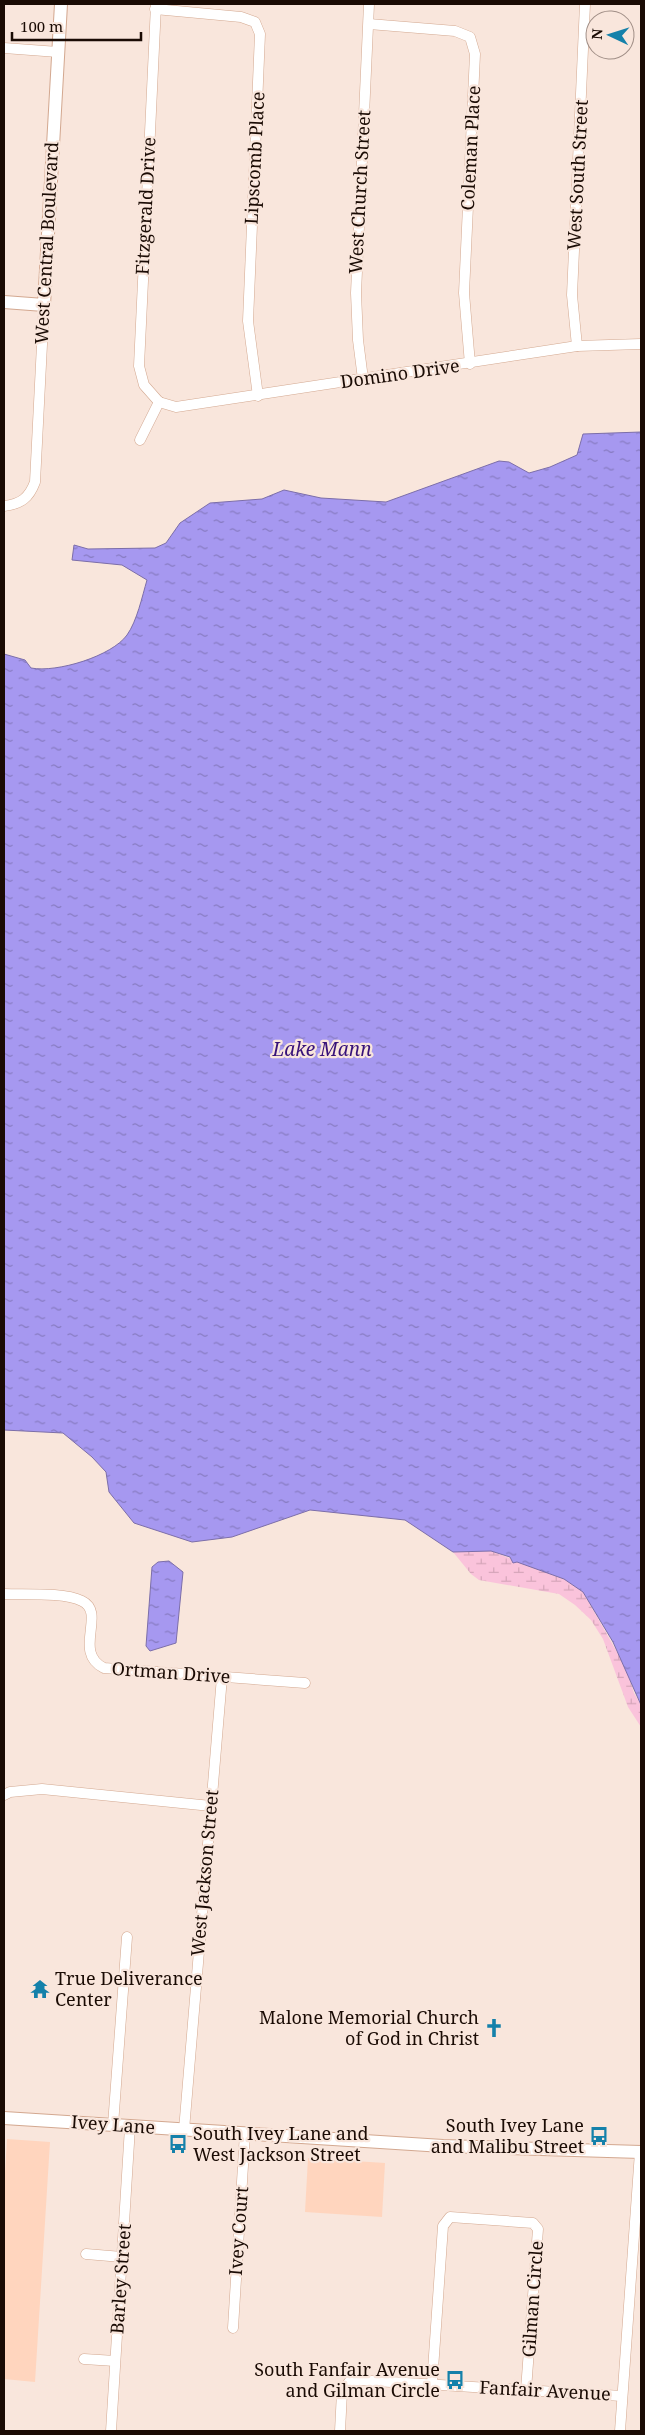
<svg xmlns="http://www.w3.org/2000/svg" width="645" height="2435" font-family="'Noto Serif',serif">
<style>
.built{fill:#ffd5be}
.wetland{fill:url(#wetland-marsh)}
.water{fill:url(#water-ripples);stroke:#7c6ea9}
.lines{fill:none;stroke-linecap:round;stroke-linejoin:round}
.minor-casing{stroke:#d3a890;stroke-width:11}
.tertiary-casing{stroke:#d3a890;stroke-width:14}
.minor{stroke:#fff;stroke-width:10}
.tertiary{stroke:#fff;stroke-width:12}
.labels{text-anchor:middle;stroke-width:4.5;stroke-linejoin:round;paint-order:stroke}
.street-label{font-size:18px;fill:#1a0b04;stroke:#f9e6dc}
.poi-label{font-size:18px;fill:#1a0b04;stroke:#f9e6dc;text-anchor:end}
.water-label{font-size:19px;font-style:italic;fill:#371279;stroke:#f9e6dc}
</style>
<defs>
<pattern id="wetland-marsh" width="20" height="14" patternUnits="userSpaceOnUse" patternTransform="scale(1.25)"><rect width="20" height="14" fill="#fac3db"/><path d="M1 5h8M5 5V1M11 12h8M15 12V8" fill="none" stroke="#d6a6ba"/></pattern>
<pattern id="water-ripples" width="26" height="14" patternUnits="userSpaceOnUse" patternTransform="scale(1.25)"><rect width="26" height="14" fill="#a698f0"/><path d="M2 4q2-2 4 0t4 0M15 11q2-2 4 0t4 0" fill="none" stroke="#867ac0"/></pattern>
</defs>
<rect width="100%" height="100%" fill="#f9e6dc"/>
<g class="built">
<path d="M7,2139L50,2142L35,2382L4,2379V2191Z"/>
<path d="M308,2158L385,2163L382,2217L305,2212Z"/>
</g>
<path class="wetland" d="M491,1551L564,1579L583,1592L626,1668L634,1693L641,1705V1727L628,1707L603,1639L591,1620L575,1605L559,1594L479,1580L471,1574L453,1552Z"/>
<g class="water">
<path d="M641,432V1705L613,1642L583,1592L564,1579L517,1562L513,1563L510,1557L491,1551L453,1552L405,1520L310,1510L232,1537L192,1542L134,1523L109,1492L106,1472L92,1457L63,1433L4,1430V654L25,660L31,668C57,673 112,656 127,635C137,621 142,597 147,580L122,565L72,560L74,545L88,549L155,548L166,543L180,523L210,503L262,499L284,490L321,498L386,502L499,461L509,462L529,473L550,467L577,455L583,434Z"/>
<path d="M169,1561L183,1572L176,1643L150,1651L146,1646L152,1567L158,1562Z"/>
</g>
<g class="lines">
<g class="minor-casing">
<g id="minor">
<path d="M156,5L139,366L144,385L159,402"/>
<path d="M155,9L241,17L255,22L260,34L248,321L258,396"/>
<path d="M369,24L455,31L470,37L475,54L464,293L470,364"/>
<path d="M4,48L58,52"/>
<path d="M577,346L572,295L585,4"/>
<path d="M363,379L358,340L356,293L369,4"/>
<path d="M159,402L176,407L577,346L641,344"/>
<path d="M140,440L159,402"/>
<path d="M4,506C21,504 29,498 35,482L44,305"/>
<path d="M4,1594C25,1595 63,1592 82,1601C107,1613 72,1652 104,1668L305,1683"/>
<path d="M4,1795L10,1792L42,1789L211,1806"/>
<path d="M113,2125L127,1937"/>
<path d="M184,2130L222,1677"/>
<path d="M86,2254L122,2257"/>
<path d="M233,2328L245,2133"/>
<path d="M84,2359L115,2361"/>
<path d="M432,2384L443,2226L450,2217L533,2223L538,2229L526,2390"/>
<path d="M111,2431L130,2127"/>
<path d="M340,2431L342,2392L349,2382L358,2380L622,2396"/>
<path d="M620,2431L640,2152"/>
</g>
</g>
<g class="tertiary-casing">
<g id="tertiary">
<path d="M4,302L44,305L61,4"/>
<path d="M4,2118L443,2146L641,2152"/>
</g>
</g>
<use href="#minor" class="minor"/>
<use href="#tertiary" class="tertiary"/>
</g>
<defs>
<g id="temple-bare" transform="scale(1.5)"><path d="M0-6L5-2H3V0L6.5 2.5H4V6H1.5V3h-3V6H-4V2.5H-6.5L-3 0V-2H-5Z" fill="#1581aa" stroke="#f9e6dc" stroke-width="2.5" paint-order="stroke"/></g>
<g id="church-bare" transform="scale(1.5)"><path d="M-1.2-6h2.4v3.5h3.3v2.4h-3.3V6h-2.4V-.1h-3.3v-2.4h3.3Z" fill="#1581aa" stroke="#f9e6dc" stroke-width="2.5" paint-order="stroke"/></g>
<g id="bus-bare" transform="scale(1.5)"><path d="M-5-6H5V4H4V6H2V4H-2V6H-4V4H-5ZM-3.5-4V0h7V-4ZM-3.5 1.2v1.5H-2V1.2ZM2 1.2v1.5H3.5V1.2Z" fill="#1581aa" stroke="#f9e6dc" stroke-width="2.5" paint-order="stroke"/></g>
</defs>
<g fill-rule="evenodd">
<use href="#temple-bare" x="40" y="1989"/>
<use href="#church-bare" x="494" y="2028"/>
<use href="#bus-bare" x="599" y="2136"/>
<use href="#bus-bare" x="178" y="2144"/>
<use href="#bus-bare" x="455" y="2380"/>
</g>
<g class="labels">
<g class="street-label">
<text transform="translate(471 148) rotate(-87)" y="6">Coleman Place</text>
<text transform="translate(255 158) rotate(-87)" y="6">Lipscomb Place</text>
<text transform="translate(578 175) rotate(-87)" y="6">West South Street</text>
<text transform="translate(360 192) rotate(-87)" y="6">West Church Street</text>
<text transform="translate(146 206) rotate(-87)" y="6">Fitzgerald Drive</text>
<text transform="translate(47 243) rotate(-87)" y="6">West Central Boulevard</text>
<text transform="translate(400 374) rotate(-8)" y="6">Domino Drive</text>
<text transform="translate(171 1673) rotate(4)" y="6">Ortman Drive</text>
<text transform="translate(205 1873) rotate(-85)" y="6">West Jackson Street</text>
<text transform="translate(113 2125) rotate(4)" y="6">Ivey Lane</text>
<text transform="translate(239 2231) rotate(-86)" y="6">Ivey Court</text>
<text transform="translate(121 2279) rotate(-86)" y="6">Barley Street</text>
<text transform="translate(533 2299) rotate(-86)" y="6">Gilman Circle</text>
<text transform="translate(545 2391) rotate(3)" y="6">Fanfair Avenue</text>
</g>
<g class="poi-label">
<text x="55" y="1985" text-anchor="start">True Deliverance<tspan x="55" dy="21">Center</tspan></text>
<text x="479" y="2024">Malone Memorial Church<tspan x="479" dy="21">of God in Christ</tspan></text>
<text x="584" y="2132">South Ivey Lane<tspan x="584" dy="21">and Malibu Street</tspan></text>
<text x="193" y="2140" text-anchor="start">South Ivey Lane and<tspan x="193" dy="21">West Jackson Street</tspan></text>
<text x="440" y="2376">South Fanfair Avenue<tspan x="440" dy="21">and Gilman Circle</tspan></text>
</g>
<g class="water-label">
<text x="322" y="1056">Lake Mann</text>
</g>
</g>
<rect width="645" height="2435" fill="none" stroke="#1a0b04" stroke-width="10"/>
<g transform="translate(610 35) rotate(274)"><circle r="24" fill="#f9e6dc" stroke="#a08e86"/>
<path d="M0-4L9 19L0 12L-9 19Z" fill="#1581aa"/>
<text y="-8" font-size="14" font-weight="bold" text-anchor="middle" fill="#1a0b04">N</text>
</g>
<path d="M12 32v8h129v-8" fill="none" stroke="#1a0b04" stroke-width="2.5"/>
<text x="20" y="32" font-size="15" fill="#1a0b04" stroke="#f9e6dc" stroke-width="4" paint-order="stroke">100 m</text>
</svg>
